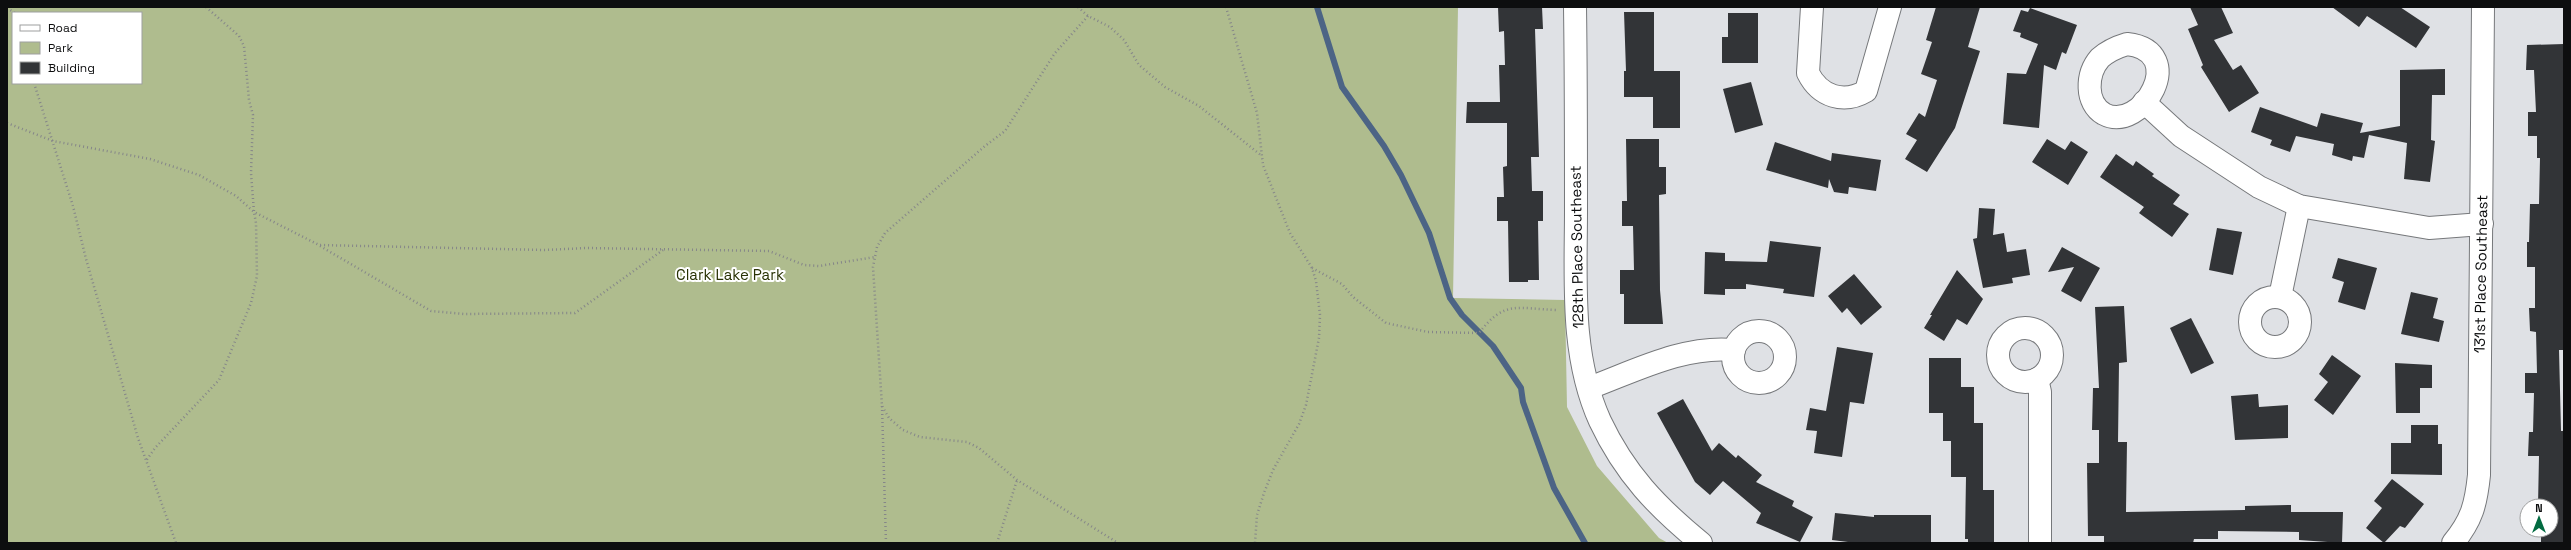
<svg xmlns="http://www.w3.org/2000/svg" width="2571" height="550" font-family="'Space Grotesk',sans-serif">
<style>
.green{fill:#afbc8e;fill-rule:evenodd}
.lines{fill:none;stroke-linecap:round;stroke-linejoin:round}
.stream{stroke:#4c6485;stroke-width:6}
.building{fill:#323437}
.minor-casing{stroke:#76787b;stroke-width:24}
.path{stroke:#858689;stroke-width:2.5;stroke-dasharray:1 3;stroke-linecap:butt}
.minor{stroke:#fff;stroke-width:22}
.labels{text-anchor:middle;stroke-width:4;stroke-linejoin:round;paint-order:stroke}
.street-label{font-size:15px;fill:#0d0e0f;stroke:#fff}
.park-label{font-size:15px;fill:#293205;stroke:#fff}
</style>
<rect width="100%" height="100%" fill="#dfe1e5"/>
<path class="green" d="M7,7H1458L1453,298L1565,300L1567,407L1597,466L1659,538L1668,543H7ZM13,13H141V83H13Z"/>
<g class="lines">
<path class="stream" d="M1317,7L1342,87L1384,146L1401,175L1429,233L1450,298L1462,315L1493,346L1521,388L1523,402L1554,488L1585,543"/>
</g>
<g class="building">
<path d="M1498,7H1542L1543,29H1535L1539,157H1531L1532,191H1543V221H1538L1539,280H1528V282H1509L1508,221H1497V197H1504L1503,167L1507,166V123H1466L1467,102H1500L1499,65H1505L1504,31L1499,32Z"/>
<path d="M1936,7H1980L1968,47L1980,51L1955,128L1927,172L1905,159L1917,140L1906,134L1919,113L1925,117L1937,80L1921,74L1932,42L1926,40Z"/>
<path d="M2190,7H2221L2233,33L2214,40L2233,70L2241,65L2259,93L2229,112L2201,67L2203,65L2188,29L2198,25Z"/>
<path d="M2332,7H2400L2430,27L2416,48L2367,16L2359,27Z"/>
<path d="M2030,8L2077,25L2066,54L2062,52L2056,70L2044,65L2039,128L2003,124L2007,73L2026,74L2038,44L2020,37L2021,33L2013,31L2021,10L2028,12Z"/>
<path d="M1624,12H1654V71H1680V128H1653V97H1624V71H1626Z"/>
<path d="M1728,13H1758V63H1722V37H1728Z"/>
<path d="M2564,44V350H2559L2561,431H2564V543H2541V530H2551V506H2538L2539,456H2528L2529,432H2533L2534,393H2525V373H2537L2536,332L2530,331L2529,308H2535V267H2527V242H2529L2530,204H2539L2540,158H2537V136H2528V112H2536L2534,70H2526L2527,45Z"/>
<path d="M2445,69V95H2432L2431,140L2435,141L2430,182L2404,179L2407,143L2369,135L2364,158L2353,156L2352,161L2332,155L2334,144L2296,136L2290,152L2270,145L2272,140L2251,132L2260,107L2317,127L2321,113L2363,123L2360,133L2400,126V70Z"/>
<path d="M1751,82L1763,125L1735,133L1723,89Z"/>
<path d="M1626,139H1659V167H1666V194L1659,195L1660,290L1663,324H1624V294H1620V270H1634L1633,226H1622V201H1627Z"/>
<path d="M2047,139L2065,150L2071,141L2088,152L2068,185L2032,162Z"/>
<path d="M1775,142L1831,161L1832,153L1881,160L1876,191L1849,187L1848,194L1834,192L1829,179L1828,188L1766,170Z"/>
<path d="M2116,154L2133,166L2136,161L2154,174L2152,176L2180,195L2173,204L2189,214L2172,237L2139,213L2144,207L2100,177Z"/>
<path d="M1979,208L1995,209L1993,235L2004,233L2007,252L2026,249L2030,275L2012,278L2013,283L1983,288L1973,239L1977,238Z"/>
<path d="M2217,228L2242,232L2233,275L2209,270Z"/>
<path d="M1770,241L1821,247L1814,297L1783,293L1784,289L1746,284V289H1725V295L1704,294L1705,252L1725,253V261L1767,262Z"/>
<path d="M2062,247L2100,268L2081,302L2061,291L2074,267L2048,272Z"/>
<path d="M2338,258L2377,268L2365,310L2338,302L2344,282L2332,278Z"/>
<path d="M1957,270L1983,299L1967,325L1957,319L1944,341L1924,328L1932,315H1930Z"/>
<path d="M1854,274L1882,307L1861,325L1847,308L1842,313L1828,296Z"/>
<path d="M2411,292L2438,298L2433,318L2444,321L2439,342L2401,334Z"/>
<path d="M2124,306L2127,362L2119,363L2118,442H2127L2126,512L2245,510V506L2291,505V512H2343L2342,543L2299,540V532L2218,531V539H2194L2193,543H2104V536H2088L2087,463H2099V430H2092L2093,388H2099L2095,307Z"/>
<path d="M2191,318L2214,363L2191,374L2170,328Z"/>
<path d="M1837,347L1873,353L1864,404L1850,402L1842,457L1814,453L1817,431L1806,430L1810,408L1826,411Z"/>
<path d="M2332,355L2361,376L2333,415L2314,400L2328,382L2319,374Z"/>
<path d="M1929,358H1961V387H1974V423H1983V490H1994V543H1968V539H1965L1966,477H1951V441H1943V413H1929Z"/>
<path d="M2395,363L2432,365V388H2420V413H2396Z"/>
<path d="M2258,394L2259,407L2288,405V438L2235,440L2231,396Z"/>
<path d="M1683,399L1712,451L1719,443L1736,458L1738,455L1762,475L1756,482L1794,501L1792,506L1813,517L1800,542L1756,523L1761,513L1723,481L1710,495L1695,482L1657,413Z"/>
<path d="M2411,425H2438V444H2442V475L2391,474V443H2411Z"/>
<path d="M2392,479L2424,504L2405,528L2400,526L2384,543L2366,528L2382,508L2374,501Z"/>
<path d="M1835,513L1874,517V515H1931V542L1856,543L1832,540Z"/>
</g>
<g class="lines">
<g class="minor-casing">
<g id="minor">
<path d="M1575,7C1576,74 1576,142 1576,209C1576,280 1570,355 1600,421C1625,474 1657,507 1701,543"/>
<path d="M1812,7L1808,73C1820,97 1844,104 1866,91L1890,7"/>
<path d="M2127,44C2190,51 2142,134 2104,114C2085,103 2086,74 2100,58C2108,51 2117,47 2127,44Z"/>
<path d="M2144,102L2181,136L2259,187L2299,206L2429,228L2482,224"/>
<path d="M2280,297L2299,206"/>
<circle cx="2275" cy="322" r="25"/>
<circle cx="2025" cy="355" r="27"/>
<circle cx="1759" cy="357" r="26"/>
<path d="M2037,379L2040,392V543"/>
<path d="M1589,388C1635,371 1684,345 1734,350"/>
<path d="M2453,543C2472,520 2476,504 2479,475L2483,7"/>
</g>
</g>
<g class="path">
<path d="M206,7L239,36L244,46L249,100L253,115L251,173L254,212L319,245L545,250L586,248L769,251L804,265L819,266L875,257"/>
<path d="M1078,7L1088,16L1110,27L1124,40L1139,65L1165,87L1199,106L1262,156"/>
<path d="M1226,7L1257,113L1263,165L1290,233L1312,268L1316,281L1320,315L1319,338L1306,405L1299,424L1273,470L1264,493L1257,515L1255,543"/>
<path d="M7,8L15,13"/>
<path d="M1088,16L1055,53L1005,131L985,146L885,233L877,247L873,267L882,406L889,418L903,430L920,437L967,442L979,448L1017,480L1118,543"/>
<path d="M34,83L73,206L86,259L138,438L176,543"/>
<path d="M7,123L53,141L150,159L199,175L236,196L254,212L256,223L257,276L251,303L219,380L155,448L146,461"/>
<path d="M320,246L431,311L464,314L575,313L663,250"/>
<path d="M1312,268L1342,284L1353,297L1386,323L1428,332L1479,333C1505,299 1518,309 1557,310"/>
<path d="M882,406L886,543"/>
<path d="M997,543L1017,480"/>
</g>
<use href="#minor" class="minor"/>
</g>
<g class="labels">
<g class="street-label">
<text transform="translate(1577 247) rotate(-91)" y="5">128th Place Southeast</text>
<text transform="translate(2481 274) rotate(-89)" y="5">131st Place Southeast</text>
</g>
<g class="park-label">
<text x="730" y="280">Clark Lake Park</text>
</g>
</g>
<rect width="2571" height="550" fill="none" stroke="#0d0e0f" stroke-width="16"/>
<rect x="12" y="12" width="130" height="72" fill="#ffffff" stroke="#9e9f9f"/>
<rect x="20" y="25" width="20" height="6" fill="#ffffff" stroke="#9e9f9f"/>
<text x="48" y="32" font-size="12" fill="#0d0e0f">Road</text>
<rect x="20" y="42" width="20" height="12" fill="#afbc8e" stroke="#9e9f9f"/>
<text x="48" y="52" font-size="12" fill="#0d0e0f">Park</text>
<rect x="20" y="62" width="20" height="12" fill="#323437" stroke="#9e9f9f"/>
<text x="48" y="72" font-size="12" fill="#0d0e0f">Building</text>
<g transform="translate(2539 518)"><circle r="19" fill="#ffffff" stroke="#9e9f9f"/>
<path d="M0-3L7 15L0 10L-7 15Z" fill="#026b41"/>
<text y="-6" font-size="11" font-weight="bold" text-anchor="middle" fill="#0d0e0f">N</text>
</g>
</svg>
